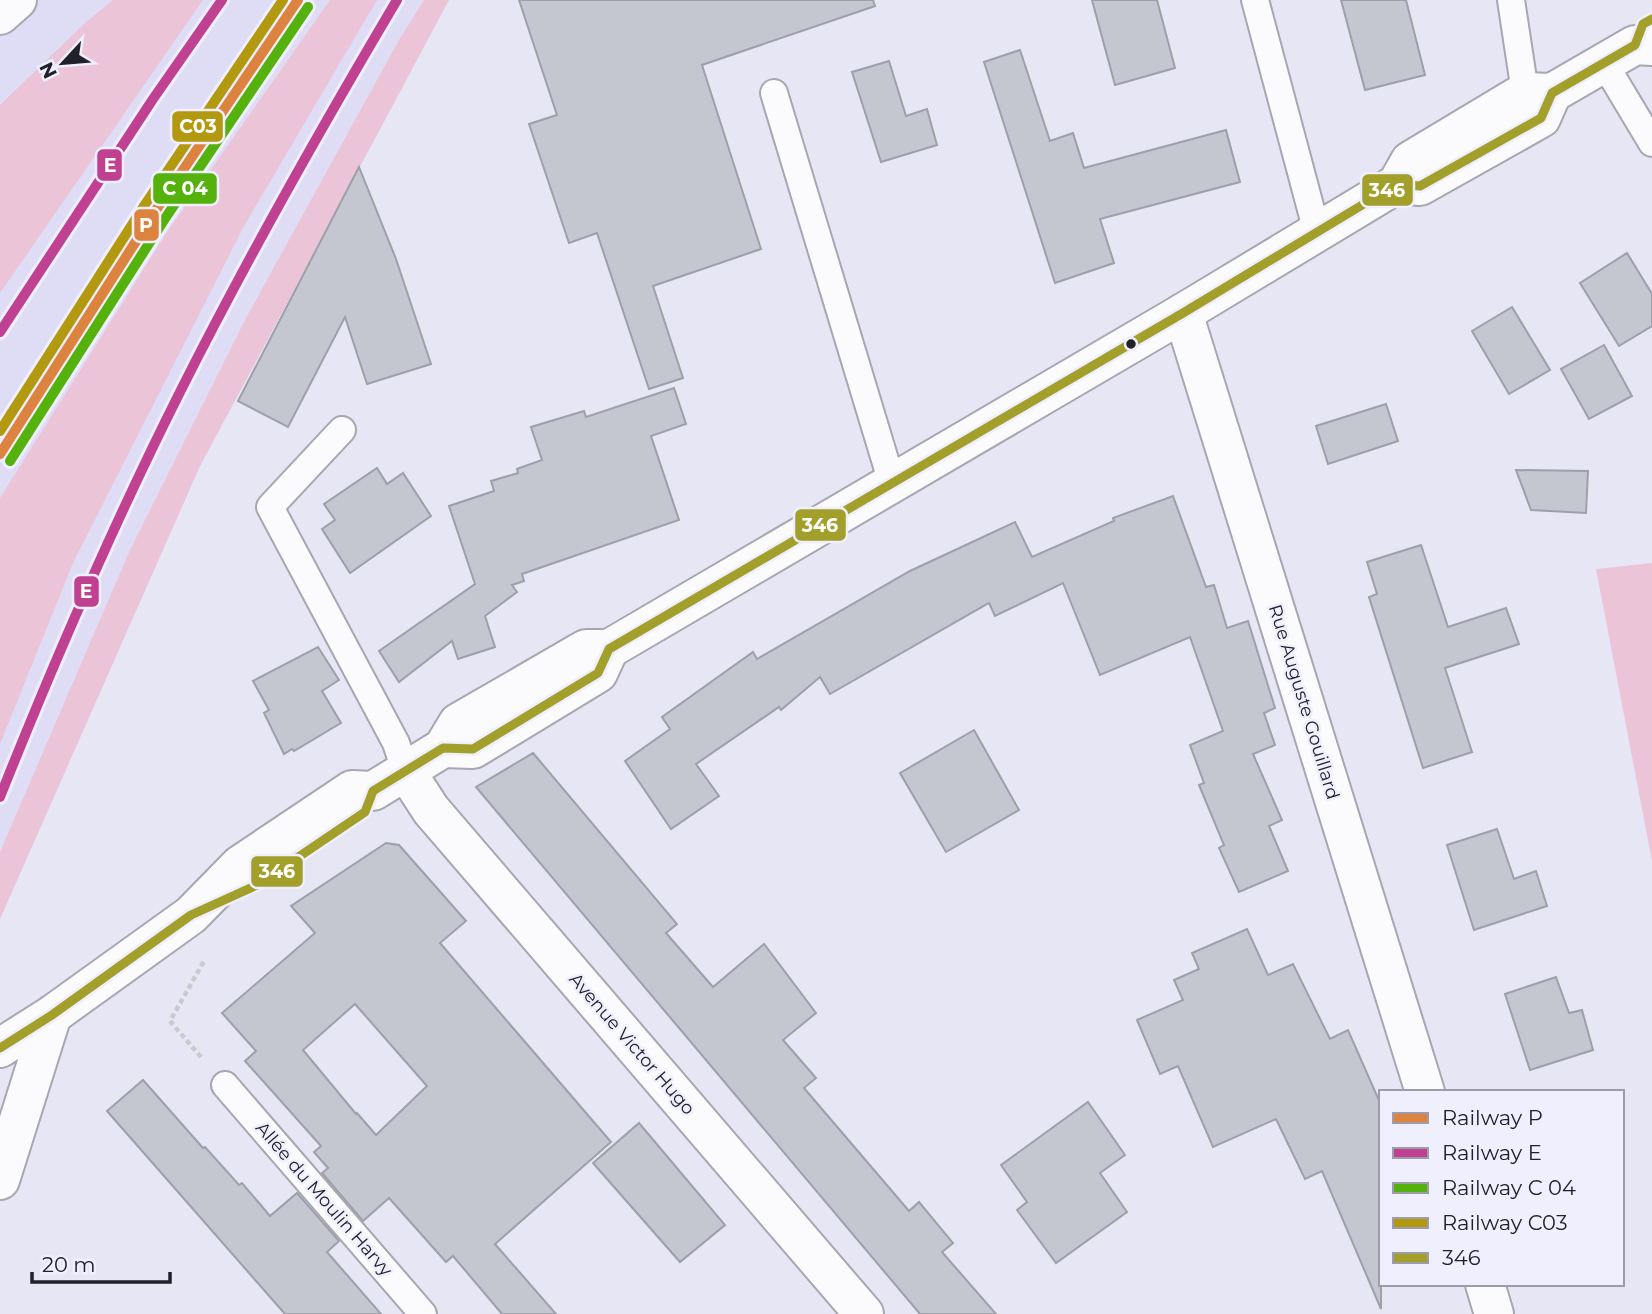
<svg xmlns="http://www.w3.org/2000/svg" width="1652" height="1314" font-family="Montserrat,sans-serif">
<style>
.built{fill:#deddf5}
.green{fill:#ebc4d8}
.building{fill:#c4c6d0;stroke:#9da0a9;stroke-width:2;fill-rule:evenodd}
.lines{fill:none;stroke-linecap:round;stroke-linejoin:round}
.service-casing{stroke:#a7a6b1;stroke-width:30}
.minor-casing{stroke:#a7a6b1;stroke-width:42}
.primary-casing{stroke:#a7a6b1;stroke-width:42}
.motorway-casing{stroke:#a7a6b1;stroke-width:42}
.path{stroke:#c9c9ce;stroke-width:4.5;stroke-dasharray:5 3.5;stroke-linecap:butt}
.service{stroke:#fbfbfd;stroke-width:26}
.minor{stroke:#fbfbfd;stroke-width:38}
.primary{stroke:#fbfbfd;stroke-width:38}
.motorway{stroke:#fbfbfd;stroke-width:38}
.bus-1-casing{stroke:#efeffe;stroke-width:14}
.bus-1{stroke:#a39f2b;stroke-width:9}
.rail-1-casing{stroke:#efeffe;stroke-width:16}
.rail-2-casing{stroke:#efeffe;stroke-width:16}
.rail-3-casing{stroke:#efeffe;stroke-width:16}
.rail-4-casing{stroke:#efeffe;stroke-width:16}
.rail-1{stroke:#dd8340;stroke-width:10}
.rail-2{stroke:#c04191;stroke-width:10}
.rail-3{stroke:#55b10c;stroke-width:10}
.rail-4{stroke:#b39910;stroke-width:10}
.bus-dot{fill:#21212a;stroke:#efeffe;stroke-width:2.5}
.labels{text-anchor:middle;stroke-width:5;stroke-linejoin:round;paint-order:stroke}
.street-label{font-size:18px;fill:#21212a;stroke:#efeffe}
.line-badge{stroke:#efeffe;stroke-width:2.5}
.badge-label{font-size:19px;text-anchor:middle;font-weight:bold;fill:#fff}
</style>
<rect width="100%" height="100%" fill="#e7e6f4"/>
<path class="built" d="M0,0H449L200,466L0,919Z"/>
<g class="green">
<path d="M113,0H203L0,293V105L85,23Z"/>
<path d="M330,0H377L244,226L73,563L0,744V498L167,232Z"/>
<path d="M424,0H449L200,466L0,919V852L130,550L246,318L399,40Z"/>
<path d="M1652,563V861L1596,569Z"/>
</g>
<g class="building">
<path d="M519,0H873L875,6L702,65L761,249L653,286L683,378L649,389L597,233L569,243L529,124L557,115Z"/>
<path d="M1092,0H1157L1175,68L1115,85Z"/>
<path d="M1341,0H1406L1425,75L1365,90Z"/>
<path d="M1020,50L1050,141L1073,133L1084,168L1226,130L1240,182L1100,219L1114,263L1055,283L984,62Z"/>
<path d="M889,61L906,116L927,109L937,145L881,162L852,72Z"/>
<path d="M359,167L396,259L431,364L367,384L345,317L288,427L238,401Z"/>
<path d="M1627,253L1652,294V326L1619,346L1580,283Z"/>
<path d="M1512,307L1550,370L1509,394L1472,331Z"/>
<path d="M1604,345L1632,396L1589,419L1561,369Z"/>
<path d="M674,388L686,424L651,436L679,520L522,574L524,581L512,585L517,592L485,616L495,647L458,659L452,641L399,682L379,651L475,584L449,506L494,491L491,481L518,473L517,469L542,460L531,427L584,411L586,417Z"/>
<path d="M1386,404L1398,441L1328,464L1316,426Z"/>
<path d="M377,468L387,484L403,473L431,516L350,573L322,529L335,520L324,504Z"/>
<path d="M1516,470L1588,471L1586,513L1531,510Z"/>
<path d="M1173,496L1206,587L1214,585L1227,628L1248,621L1275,708L1264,713L1275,745L1253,754L1282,820L1269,826L1288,871L1239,892L1219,848L1224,845L1199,785L1204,783L1190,745L1223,731L1190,637L1100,675L1063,583L995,616L989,603L830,694L820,677L781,710L779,707L696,764L719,796L671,829L625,761L670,729L662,717L753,652L757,659L910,571L1015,522L1032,557L1114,521L1113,518Z"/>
<path d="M1421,545L1448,627L1506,608L1519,644L1445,668L1472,752L1423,768L1369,597L1377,594L1367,562Z"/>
<path d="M318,647L339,680L322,691L341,723L294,751L292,749L284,754L264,713L269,710L253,681Z"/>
<path d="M974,730L1019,810L946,852L900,773Z"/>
<path d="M533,753L677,924L666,933L713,987L764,944L816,1013L783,1040L816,1078L804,1088L909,1211L919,1202L953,1243L942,1252L996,1314H920L476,787Z"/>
<path d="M1497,829L1514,879L1536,871L1547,906L1474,930L1447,845Z"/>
<path d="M386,843L399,845L466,921L440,943L611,1142L495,1244L556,1314H502L453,1256L446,1262L389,1198L363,1221L322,1173L328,1168L314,1152L321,1146L245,1061L256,1051L222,1013L315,933L291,906ZM355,1004L427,1086L376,1135L357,1113L356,1114L303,1050Z"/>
<path d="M1247,929L1268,975L1293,964L1330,1039L1348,1030L1381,1105V1309L1322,1171L1305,1179L1276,1119L1213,1147L1178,1066L1160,1074L1137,1020L1183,1000L1174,980L1199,969L1192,953Z"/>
<path d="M1556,977L1569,1013L1582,1010L1593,1050L1530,1070L1505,994Z"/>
<path d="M143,1080L203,1148L205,1147L239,1185L242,1183L270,1216L297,1193L339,1241L327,1252L381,1314H285L107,1111Z"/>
<path d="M1088,1102L1125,1155L1100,1173L1127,1212L1056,1263L1017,1210L1027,1202L1001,1165Z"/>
<path d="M639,1123L725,1225L680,1262L593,1163Z"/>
</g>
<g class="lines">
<g class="service-casing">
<g id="service">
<path d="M1255,0L1317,232"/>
<path d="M1511,0L1525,92"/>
<path d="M1604,63L1652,143"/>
<path d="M774,93L892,483"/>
<path d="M342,430L270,507L396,743L405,770"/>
<path d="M225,1085L423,1314"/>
</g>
</g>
<g class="minor-casing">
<g id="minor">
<path d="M1183,313L1425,1092"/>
<path d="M405,770L431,810L864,1314"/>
<path d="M0,1180L52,1015"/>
<path d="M1485,1284L1494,1314"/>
</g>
</g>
<g class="primary-casing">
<g id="primary">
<path d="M1397,184L1420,186L1541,118L1552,93"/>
<path d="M443,748L473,749L506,729L598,673L609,649"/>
<path d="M0,1048L52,1015L191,915L240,865L352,790L373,791L443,748L458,723L586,649H609L1183,313L1397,184L1410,161L1525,92L1552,93L1635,45L1652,46"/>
</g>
</g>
<g class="motorway-casing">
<path id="motorway" d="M0,15L17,0"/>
</g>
<path class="path" d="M201,1057L170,1021L204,961"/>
<use href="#service" class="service"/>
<use href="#minor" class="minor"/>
<use href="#primary" class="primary"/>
<use href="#motorway" class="motorway"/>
<g class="bus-1-casing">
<path id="bus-1" d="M0,1048L52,1015L191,915L257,885L365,812L373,791L443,748L473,749L598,673L609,649L1183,313L1397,184L1420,186L1541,118L1552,93L1635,45L1643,24L1652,19"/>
</g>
<use href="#bus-1" class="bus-1"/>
<g class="rail-1-casing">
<path id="rail-1" d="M0,454L154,213L298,0"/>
</g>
<g class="rail-2-casing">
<g id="rail-2">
<path d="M0,332L153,99L222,0"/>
<path d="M0,797C55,659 114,523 181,390C248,257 321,128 397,0"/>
</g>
</g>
<g class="rail-3-casing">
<path id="rail-3" d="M10,461L164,220L308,7"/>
</g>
<g class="rail-4-casing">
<path id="rail-4" d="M0,431L144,206L283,0"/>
</g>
<use href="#rail-1" class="rail-1"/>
<use href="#rail-2" class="rail-2"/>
<use href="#rail-3" class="rail-3"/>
<use href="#rail-4" class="rail-4"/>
</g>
<circle class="bus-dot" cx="1131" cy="344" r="6"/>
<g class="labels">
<g class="street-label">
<text transform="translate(1304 702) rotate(73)" y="6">Rue Auguste Gouillard</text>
<text transform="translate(632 1044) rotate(49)" y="6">Avenue Victor Hugo</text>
<text transform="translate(324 1199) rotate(49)" y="6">Allée du Moulin Harvy</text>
</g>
</g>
<g class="line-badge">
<rect x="171" y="110" width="53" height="33" rx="7" fill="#b39910"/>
<rect x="96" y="148" width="27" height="34" rx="7" fill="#c04191"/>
<rect x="152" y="172" width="66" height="33" rx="7" fill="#55b10c"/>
<rect x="1361" y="173" width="53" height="34" rx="7" fill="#a39f2b"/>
<rect x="133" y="208" width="27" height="34" rx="7" fill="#dd8340"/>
<rect x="794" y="508" width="53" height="34" rx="7" fill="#a39f2b"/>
<rect x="73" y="575" width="27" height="33" rx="7" fill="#c04191"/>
<rect x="250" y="855" width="54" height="33" rx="7" fill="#a39f2b"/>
</g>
<g class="badge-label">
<text x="198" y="133">C03</text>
<text x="110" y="172">E</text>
<text x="185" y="195">C 04</text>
<text x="1387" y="197">346</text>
<text x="146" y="232">P</text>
<text x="820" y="532">346</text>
<text x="86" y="598">E</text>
<text x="277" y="878">346</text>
</g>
<rect x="1379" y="1090" width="245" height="196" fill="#efeffe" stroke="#9d9da9" stroke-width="2"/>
<rect x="1393" y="1113" width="35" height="10" fill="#dd8340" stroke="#9d9da9" stroke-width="2"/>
<text x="1442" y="1125" font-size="21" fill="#21212a">Railway P</text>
<rect x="1393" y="1148" width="35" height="10" fill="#c04191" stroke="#9d9da9" stroke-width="2"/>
<text x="1442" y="1160" font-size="21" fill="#21212a">Railway E</text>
<rect x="1393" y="1183" width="35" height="10" fill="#55b10c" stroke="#9d9da9" stroke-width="2"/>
<text x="1442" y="1195" font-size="21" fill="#21212a">Railway C 04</text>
<rect x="1393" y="1218" width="35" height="10" fill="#b39910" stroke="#9d9da9" stroke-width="2"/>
<text x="1442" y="1230" font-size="21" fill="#21212a">Railway C03</text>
<rect x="1393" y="1253" width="35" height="10" fill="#a39f2b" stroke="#9d9da9" stroke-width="2"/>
<text x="1442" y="1265" font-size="21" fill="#21212a">346</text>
<g transform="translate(63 63) rotate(244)" stroke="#efeffe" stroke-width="5" paint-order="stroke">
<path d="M0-5L12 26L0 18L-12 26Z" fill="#21212a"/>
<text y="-10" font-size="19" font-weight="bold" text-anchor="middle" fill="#21212a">N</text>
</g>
<path d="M32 1272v10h138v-10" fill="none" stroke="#21212a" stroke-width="3.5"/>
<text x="42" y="1272" font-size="21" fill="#21212a" stroke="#efeffe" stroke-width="5" paint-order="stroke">20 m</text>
</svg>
